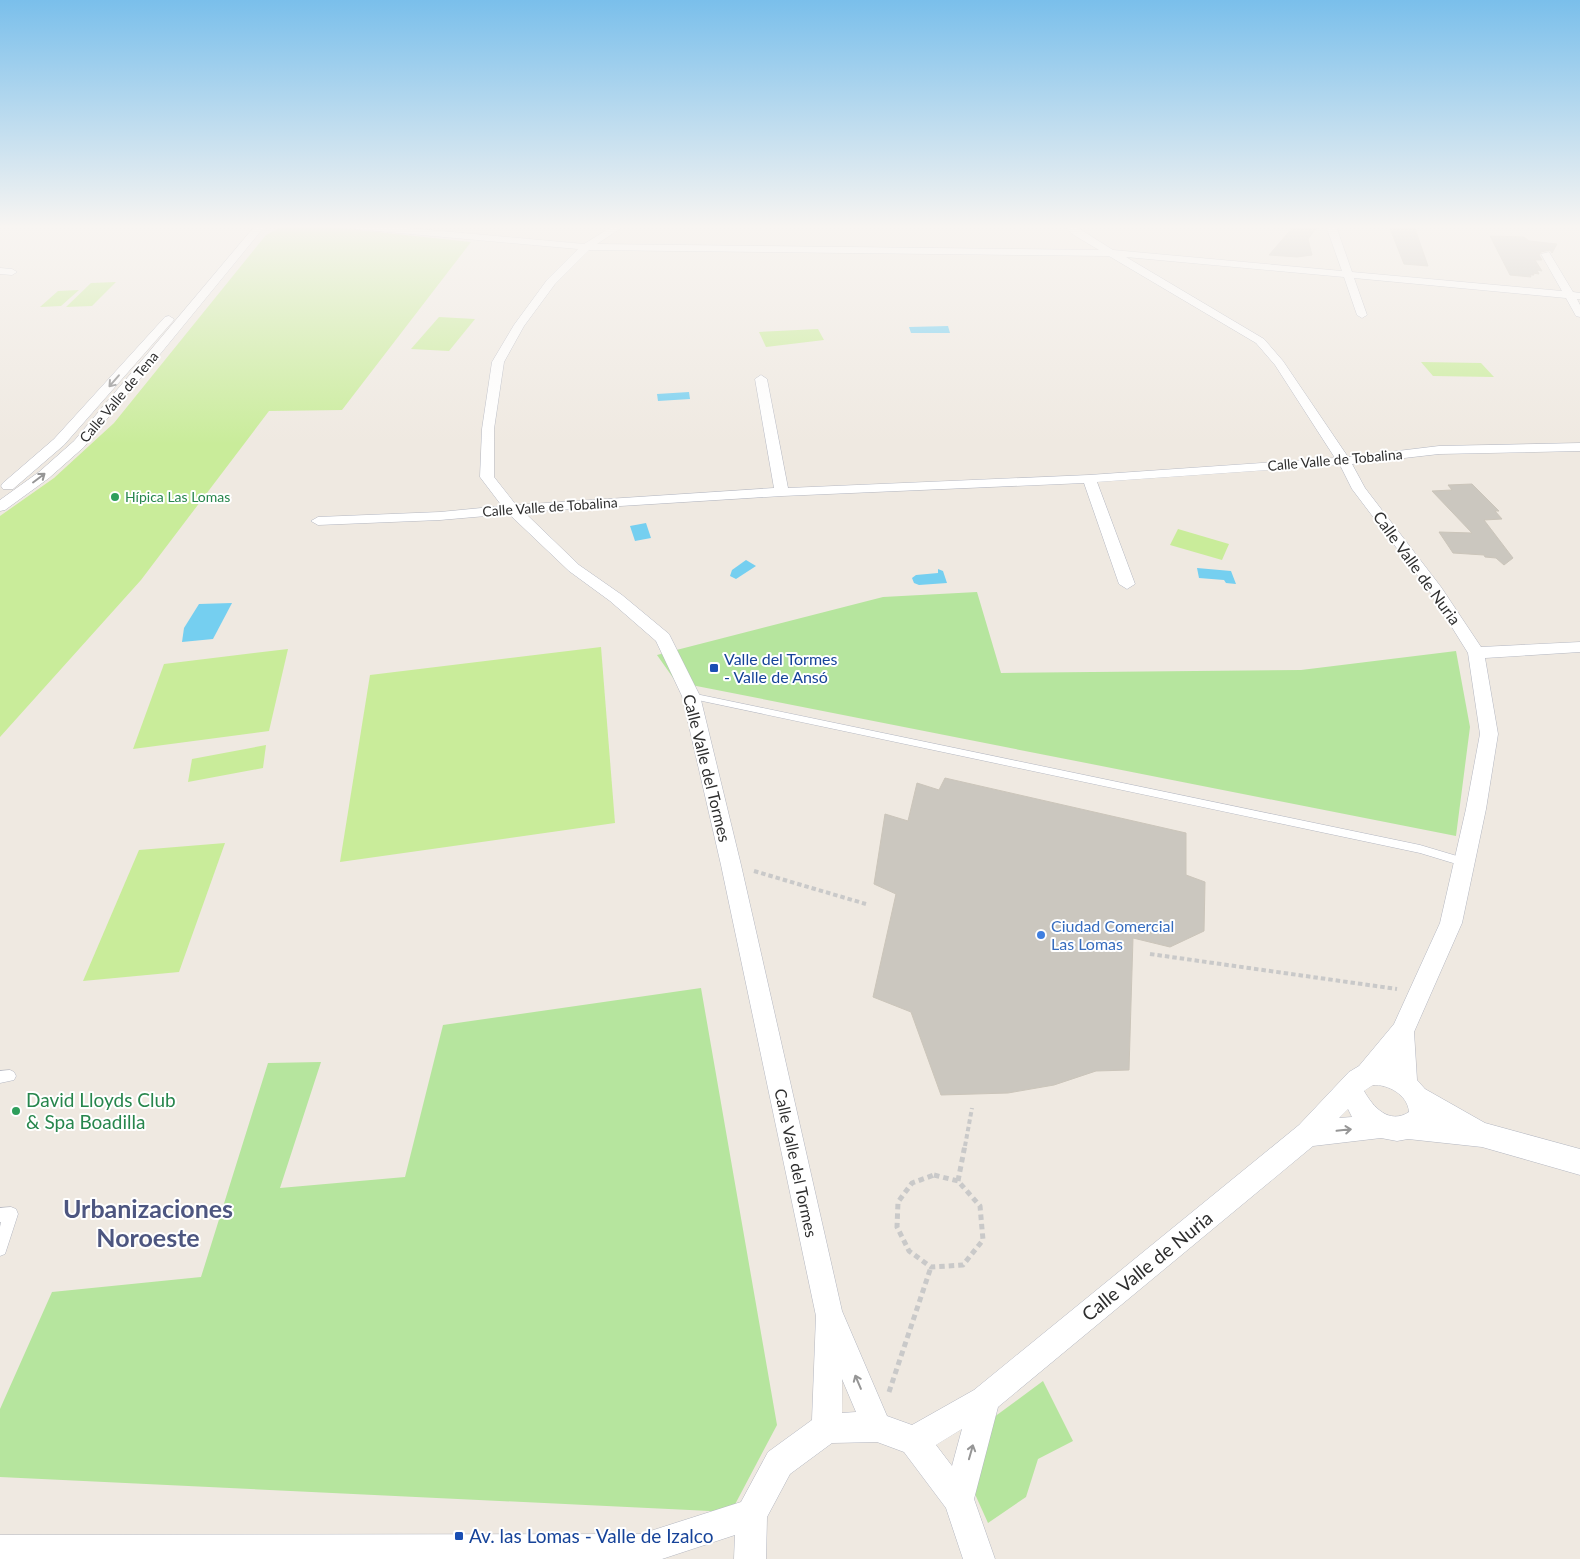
<svg xmlns="http://www.w3.org/2000/svg" width="1580" height="1559" font-family="Lato,sans-serif">
<style>
.green{fill:#b6e59e}
.pitch{fill:#c9ec9a}
.water{fill:#75cff0}
.building{fill:#cbc7bf;stroke:#cbc5ba}
.lines{fill:none;stroke-linecap:round;stroke-linejoin:round}
.lane-casing{stroke:#b4b7c1;stroke-width:1}
.street-casing{stroke:#b4b7c1;stroke-width:1}
.path-far1{stroke:#c9c9c9;stroke-width:4;stroke-dasharray:4.5 3;stroke-linecap:butt}
.path{stroke:#c9c9c9;stroke-width:5;stroke-dasharray:5.5 4;stroke-linecap:butt}
.lane{fill:#fff;fill-rule:evenodd}
.street{fill:#fff;fill-rule:evenodd}
.oneway{stroke:#969696}
.leisure-dot{fill:#2e9e5b;stroke:#fff;stroke-width:2}
.transit-dot{fill:#1a4fb4;stroke:#fff;stroke-width:2}
.shop-dot{fill:#3f7fe0;stroke:#fff;stroke-width:2}
.labels{text-anchor:middle;stroke-width:4;stroke-linejoin:round;paint-order:stroke}
.far-street-label{font-size:14px;fill:#2e2e2e;stroke:#fff}
.far-leisure-label{font-size:14px;fill:#27864d;stroke:#fff;text-anchor:start}
.street-label{font-size:16px;fill:#2e2e2e;stroke:#fff}
.transit-label{font-size:16px;fill:#164399;stroke:#fff;text-anchor:start}
.shop-label{font-size:16px;fill:#366cbe;stroke:#fff;text-anchor:start}
.near-leisure-label{font-size:19px;fill:#27864d;stroke:#fff;text-anchor:start}
.near-street-label{font-size:19px;fill:#2e2e2e;stroke:#fff}
.near-transit-label{font-size:19px;fill:#164399;stroke:#fff;text-anchor:start}
.near-district-label{font-size:25px;font-weight:bold;fill:#4d5680;stroke:#fff}
</style>
<rect width="100%" height="100%" fill="#efe9e1"/>
<g class="green">
<path d="M977,592L1001,673L1301,670L1456,651L1470,727L1456,836L676,682L657,655L883,597Z"/>
<path d="M701,988L777,1425L731,1512L0,1477V1409L52,1292L201,1277L268,1063L321,1062L280,1188L405,1177L443,1025Z"/>
<path d="M1043,1381L1073,1441L1038,1459L1026,1497L988,1523L961,1463L971,1434Z"/>
</g>
<g class="pitch">
<path d="M283,226H320L471,242L342,410L269,411L141,580L0,737V516L54,478L114,423L266,235Z"/>
<path d="M116,282L92,306L66,307L91,283Z"/>
<path d="M79,290L61,306L40,307L58,291Z"/>
<path d="M439,317L475,319L449,351L411,349Z"/>
<path d="M818,329L824,340L766,347L759,332Z"/>
<path d="M1421,362L1481,363L1494,377L1433,376Z"/>
<path d="M1178,529L1229,544L1222,560L1170,545Z"/>
<path d="M601,647L615,823L340,862L370,675Z"/>
<path d="M288,649L269,731L133,749L164,664Z"/>
<path d="M266,745L263,768L188,782L192,759Z"/>
<path d="M225,843L179,972L83,981L139,850Z"/>
</g>
<g class="water">
<path d="M948,326L950,333H911L909,327Z"/>
<path d="M689,392L690,399L658,401L657,394Z"/>
<path d="M646,523L651,538L635,541L630,526Z"/>
<path d="M746,560L756,566L736,579L730,576L732,570Z"/>
<path d="M1197,568L1231,571L1236,584L1226,583L1224,580L1199,578Z"/>
<path d="M938,569L943,571L947,583L919,585L914,583L912,578L916,575L938,573Z"/>
<path d="M232,603L213,639L182,642L184,628L199,604Z"/>
</g>
<g class="building">
<path d="M1294,226H1318L1308,239L1312,255L1297,257L1269,255Z"/>
<path d="M1389,226H1414L1428,266L1404,264Z"/>
<path d="M1490,236L1524,237L1529,241L1557,244L1552,253L1550,250L1541,252L1539,255L1542,260H1535L1542,271L1537,270L1539,274L1533,273L1534,275H1530L1531,277L1510,275Z"/>
<path d="M1472,484L1499,511H1495L1502,519L1484,520L1513,558L1504,565L1496,558L1485,557L1484,555L1453,553L1439,532L1472,533L1432,491L1452,490L1448,485Z"/>
<path d="M945,778L1186,833V875L1205,882L1204,931L1170,947L1133,938L1129,1070L1096,1071L1054,1085L1008,1093L941,1095L911,1012L873,997L896,894L874,884L885,814L908,821L917,783L939,790Z"/>
</g>
<g class="lines">
<g class="lane-casing">
<g id="lane">
<path d="M691,693L1420,845L1467,859L1468,862L1467,865L1463,866L1420,853L688,698L686,696Z"/>
<path d="M10,1070L14,1072L16,1076L14,1080L0,1083V1071Z"/>
<path d="M11,1207L16,1209L18,1214L5,1254L0,1256V1227L1,1222H0V1208Z"/>
</g>
</g>
<g class="street-casing">
<g id="street">
<path d="M255,226H265L84,447L49,478L5,510L0,511V500L39,472L74,441Z"/>
<path d="M350,226H386L584,244L613,226H624L597,244L1099,250L1072,234L1065,226H1075L1113,250L1342,271L1326,226H1336L1352,272L1562,291L1541,254L1549,252L1573,292L1580,293V299H1577L1580,305V317L1576,316L1566,298L1354,278L1367,315L1362,318L1357,315L1344,277L1126,257L1264,339L1283,361L1348,457L1439,446L1580,443V451L1439,454L1352,464L1365,488L1441,587L1481,647L1580,642V652L1485,658L1498,734L1486,809L1462,923L1414,1032L1417,1080L1425,1089L1485,1123L1580,1149V1175L1482,1147L1408,1139L1397,1141L1381,1138L1313,1146L998,1407L974,1499L995,1559H963L946,1508L904,1452L877,1442L832,1443L790,1474L767,1517L766,1559H734L735,1535L662,1559H0V1535L641,1534L741,1502L768,1452L812,1420L816,1316L721,865L682,696L656,641L610,601L569,571L509,514L440,520L318,525L311,521L318,517L440,512L502,506L480,477L482,429L492,362L514,325L547,280L578,249L355,229ZM589,250L1109,256L1256,343L1275,365L1335,458L1089,475L788,488L767,379L761,375L755,379L774,488L516,505L494,477V429L504,362L524,326L555,284ZM1340,465L1352,489L1430,592L1468,653L1480,734L1466,809L1440,923L1394,1024L1359,1066L1349,1072L1299,1125L974,1390L912,1425L887,1416L842,1311L741,865L700,696L669,634L622,595L579,565L524,512L782,496L1084,483L1119,584L1127,589L1135,584L1097,482ZM1373,1085C1388,1084 1408,1095 1409,1112C1389,1125 1373,1107 1364,1091ZM1348,1109L1352,1117L1339,1118ZM842,1379L856,1412L842,1413ZM962,1429L952,1466L936,1445Z"/>
<path d="M0,268L12,269L17,272L12,275L0,274Z"/>
<path d="M169,316L174,319L173,321L64,445L13,489H3L1,486L3,483L54,439L165,317Z"/>
</g>
</g>
<g class="path-far1">
<path d="M754,871L866,904"/>
<path d="M1150,954L1397,989"/>
<path d="M965,1146L972,1108"/>
</g>
<g class="path">
<path d="M934,1175L958,1181L980,1206L983,1240L963,1265L931,1267L909,1251L897,1227L898,1202L912,1183Z"/>
<path d="M958,1181L965,1145"/>
<path d="M889,1392L931,1267"/>
</g>
<use href="#lane" class="lane"/>
<use href="#street" class="street"/>
</g>
<defs><path id="oneway-shaft" d="M-6 0H5M1.5-3L5.5 0L1.5 3" fill="none" stroke-width="1.6" stroke-linecap="round" stroke-linejoin="round" transform="scale(1.25)"/></defs>
<g class="oneway">
<use href="#oneway-shaft" transform="translate(114 381) rotate(131)"/>
<use href="#oneway-shaft" transform="translate(39 478) rotate(-37)"/>
<use href="#oneway-shaft" transform="translate(1344 1130) rotate(-6)"/>
<use href="#oneway-shaft" transform="translate(858 1382) rotate(-113)"/>
<use href="#oneway-shaft" transform="translate(971 1452) rotate(-74)"/>
</g>
<linearGradient id="sky" x2="0" y2="1"><stop stop-color="#7abfeb"/><stop offset="0.51" stop-color="#f8f5f2"/><stop offset="1" stop-color="#f8f5f2" stop-opacity="0"/></linearGradient>
<rect width="1580" height="444" fill="url(#sky)"/>
<g class="leisure-dot">
<circle cx="115" cy="497" r="5"/>
<circle cx="16" cy="1111" r="5"/>
</g>
<g class="transit-dot">
<rect x="709" y="663" width="10" height="10" rx="2.5"/>
<rect x="454" y="1531" width="10" height="10" rx="2.5"/>
</g>
<circle class="shop-dot" cx="1041" cy="935" r="5"/>
<g class="labels">
<g class="far-street-label">
<text transform="translate(119 397) rotate(-50)" y="5">Calle Valle de Tena</text>
<text transform="translate(1335 460) rotate(-5)" y="5">Calle Valle de Tobalina</text>
<text transform="translate(550 507) rotate(-4)" y="5">Calle Valle de Tobalina</text>
</g>
<g class="far-leisure-label">
<text x="125" y="502">Hípica Las Lomas</text>
</g>
<g class="street-label">
<text transform="translate(1417 568) rotate(54)" y="6">Calle Valle de Nuria</text>
<text transform="translate(707 768) rotate(76)" y="6">Calle Valle del Tormes</text>
<text transform="translate(796 1163) rotate(78)" y="6">Calle Valle del Tormes</text>
</g>
<g class="transit-label">
<text x="724" y="665">Valle del Tormes<tspan x="724" dy="18">- Valle de Ansó</tspan></text>
</g>
<g class="shop-label">
<text x="1051" y="932">Ciudad Comercial<tspan x="1051" dy="18">Las Lomas</tspan></text>
</g>
<g class="near-leisure-label">
<text x="26" y="1107">David Lloyds Club<tspan x="26" dy="22">&amp; Spa Boadilla</tspan></text>
</g>
<g class="near-street-label">
<text transform="translate(1147 1266) rotate(-39)" y="7">Calle Valle de Nuria</text>
</g>
<g class="near-transit-label">
<text x="469" y="1543">Av. las Lomas - Valle de Izalco</text>
</g>
<g class="near-district-label">
<text x="148" y="1218">Urbanizaciones<tspan x="148" dy="29">Noroeste</tspan></text>
</g>
</g>
</svg>
